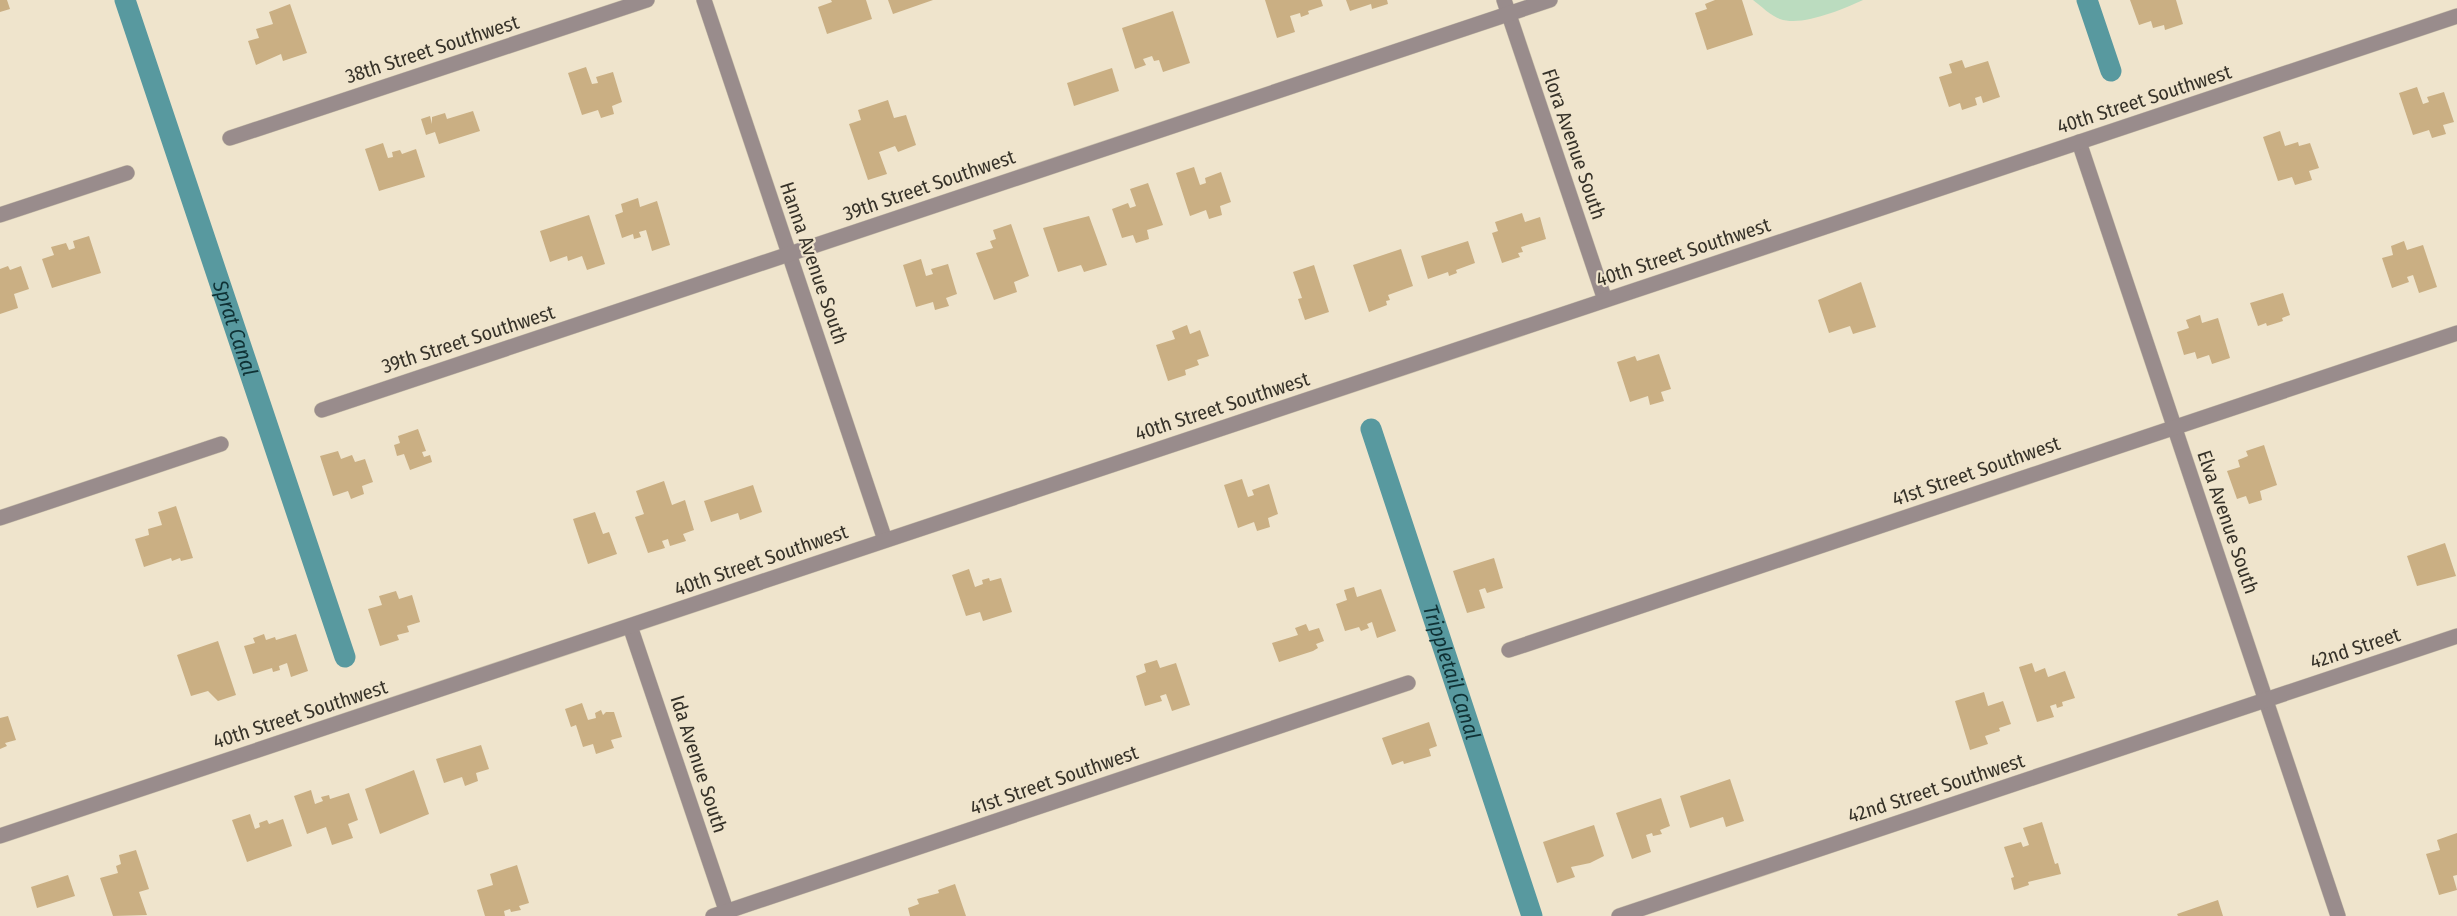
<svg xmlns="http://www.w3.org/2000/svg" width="2457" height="916" font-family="'Fira Sans Condensed',sans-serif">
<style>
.green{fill:#bbdcbf}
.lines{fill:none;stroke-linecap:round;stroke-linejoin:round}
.canal{stroke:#58999f;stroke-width:21}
.building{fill:#caaf83}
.minor-casing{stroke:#cac0ab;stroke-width:16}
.minor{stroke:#998c8c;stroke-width:15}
.labels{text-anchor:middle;stroke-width:4.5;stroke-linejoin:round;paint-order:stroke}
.street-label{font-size:20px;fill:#363229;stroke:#efe4cc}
.water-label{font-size:21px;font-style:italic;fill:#0f3134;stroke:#efe4cc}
</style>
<rect width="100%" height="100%" fill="#efe4cc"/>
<path class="green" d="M1753,0H1863C1843,9 1802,27 1780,19C1771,16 1761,6 1753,0Z"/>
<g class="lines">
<g class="canal">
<path id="s1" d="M125,0L345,657"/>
<path d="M2087,0L2111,71"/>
<path id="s2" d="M1371,429L1532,916"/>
</g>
</g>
<g class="building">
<path d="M0,0H7L10,9L0,12Z"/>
<path d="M831,0H866L872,19L827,34L818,7L832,2Z"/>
<path d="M888,0H933L893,14Z"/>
<path d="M1265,0H1321L1323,6L1308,11L1309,14L1301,17L1300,13L1290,16L1295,32L1277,38Z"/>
<path d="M1346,0H1387L1388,4L1372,9L1371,4L1350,11Z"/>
<path d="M1715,0H1742L1753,35L1707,50L1695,13L1707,9L1705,4Z"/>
<path d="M2130,0H2176L2183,24L2165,30L2164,25L2153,28L2151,21L2139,25Z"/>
<path d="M290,4L307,53L283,61L281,54L256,65L248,41L259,38L256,29L273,24L269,12Z"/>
<path d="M1173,11L1190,63L1163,72L1159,60L1154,61L1152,56L1143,59L1146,65L1135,69L1122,28Z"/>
<path d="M1962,60L1965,68L1988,61L2000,97L1983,103L1981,96L1975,98L1977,105L1962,110L1960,103L1949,107L1939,77L1952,73L1949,64Z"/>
<path d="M586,67L592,84L598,83L596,77L613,72L622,102L612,106L614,114L601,118L598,110L582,115L568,73Z"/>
<path d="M1112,68L1119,91L1074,106L1067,83Z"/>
<path d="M2417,87L2423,104L2429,102L2427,97L2444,92L2454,122L2443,125L2446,134L2432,138L2429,130L2413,135L2399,93Z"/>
<path d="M888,100L894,118L906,115L916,145L898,152L895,146L879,152L887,174L868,180L849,124L861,120L858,110Z"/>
<path d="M473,111L480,131L439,144L435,132L426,135L421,119L430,116L432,124V117L445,113L447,119Z"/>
<path d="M2280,131L2285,146L2298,142L2299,146L2310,143L2319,168L2309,171L2312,180L2295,185L2292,177L2278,181L2263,137Z"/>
<path d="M383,143L388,158L393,157L392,152L400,150L402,154L416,149L425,177L379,191L365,149Z"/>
<path d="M1194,167L1200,185L1206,183L1205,178L1221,172L1231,202L1220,206L1222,215L1209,219L1206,210L1190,216L1176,173Z"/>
<path d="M1148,183L1163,225L1147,230L1149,239L1136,243L1133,235L1122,238L1112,209L1128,203L1130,208L1136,206L1130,189Z"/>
<path d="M638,198L640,207L657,201L670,245L652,251L646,230L639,232L641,237L634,239L633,234L622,238L615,215L623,212L621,204Z"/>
<path d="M1522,213L1525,222L1540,217L1546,239L1521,247L1523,252L1518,253L1520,257L1502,263L1492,233L1498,231L1495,222Z"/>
<path d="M589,215L605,264L587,270L582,256L568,261L567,256L550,262L540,231Z"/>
<path d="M1089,216L1107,265L1084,272L1081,265L1058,272L1043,228Z"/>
<path d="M1011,224L1029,276L1014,282L1017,292L994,300L976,253L993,248L990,241L996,239L993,230Z"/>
<path d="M89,236L101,273L52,288L42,259L54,255L51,247L66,243L69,250L75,248L73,241Z"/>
<path d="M1468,241L1475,263L1456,270L1457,273L1449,276L1448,272L1428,279L1421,256Z"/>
<path d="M2404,241L2407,250L2423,245L2437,287L2419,293L2413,275L2407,277L2409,282L2392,288L2382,258L2393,255L2391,246Z"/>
<path d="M1401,249L1413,286L1388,295L1390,300L1386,301L1387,305L1369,312L1353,265Z"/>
<path d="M921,259L926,276L933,274L931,269L948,264L957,294L946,298L949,306L935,310L933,302L916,307L903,265Z"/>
<path d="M1314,265L1329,312L1305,320L1298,299L1302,298L1293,272Z"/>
<path d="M8,266L10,270L21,266L29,289L14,294L18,308L0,314V269Z"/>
<path d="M1861,282L1876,327L1853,334L1850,326L1829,333L1818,300Z"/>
<path d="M2283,293L2290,315L2282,318L2283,321L2267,326L2266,323L2258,326L2250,303Z"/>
<path d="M2200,315L2202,323L2218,318L2230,358L2212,364L2209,355L2197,359L2195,352L2184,355L2177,332L2189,328L2186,320Z"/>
<path d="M1187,325L1190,334L1200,330L1209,356L1197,360L1199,365L1185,370L1186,375L1168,381L1156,345L1175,339L1172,331Z"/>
<path d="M1659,354L1671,389L1661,392L1664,401L1650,405L1648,396L1630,402L1617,362L1635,356L1637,361Z"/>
<path d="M418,429L426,451L422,452L424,457L430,455L432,462L410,470L404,454L397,456L394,445L400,443L398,436Z"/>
<path d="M2264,445L2277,485L2260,491L2262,500L2249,504L2246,496L2237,499L2227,471L2240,467L2238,460L2248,456L2246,451Z"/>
<path d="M338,451L341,459L352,455L355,462L365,459L373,482L362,486L364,494L351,499L348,491L333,496L320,456Z"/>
<path d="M1242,479L1248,497L1254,495L1252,490L1269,484L1278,514L1268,518L1270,527L1257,531L1254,522L1238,528L1224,485Z"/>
<path d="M664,481L672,505L685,500L694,530L683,534L686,541L670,546L668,539L662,541L665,548L648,553L635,517L644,514L636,491Z"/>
<path d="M753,485L762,512L740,520L738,513L711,522L704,501Z"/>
<path d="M176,506L193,558L181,561L180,558L172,561L171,558L144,567L135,539L149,535L148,529L162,525L158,512Z"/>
<path d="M595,512L603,534L609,532L617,554L588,564L573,519Z"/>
<path d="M2445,543L2456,576L2417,586L2407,556Z"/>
<path d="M1494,558L1503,588L1487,593L1485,588L1479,590L1485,608L1467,613L1453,571Z"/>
<path d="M969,569L975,587L983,584L982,580L989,578L990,581L1001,578L1012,612L983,621L980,612L966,616L952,575Z"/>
<path d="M1354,587L1357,597L1381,589L1396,631L1377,638L1372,622L1367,624L1369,628L1361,631L1359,627L1345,631L1336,604L1347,600L1344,590Z"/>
<path d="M396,591L399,599L412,595L420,622L407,626L409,632L397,635L399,640L380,646L368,609L382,605L379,596Z"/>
<path d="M1306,624L1309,631L1319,628L1324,641L1316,644L1318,648L1313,651L1279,662L1272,643L1298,635L1295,628Z"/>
<path d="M264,634L266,640L275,637L276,640L296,634L308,671L291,677L287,663L279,666L280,670L273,672L272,668L253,674L244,646L255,643L253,638Z"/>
<path d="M218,641L236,695L218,701L208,691L191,696L177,655Z"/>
<path d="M1157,660L1160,668L1176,663L1190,705L1172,711L1166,694L1160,696L1162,701L1145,706L1136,676L1146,672L1144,664Z"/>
<path d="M2032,663L2035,672L2045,668L2048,677L2065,671L2075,698L2062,702L2063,706L2057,708L2056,704L2050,706L2054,717L2037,722L2019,667Z"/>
<path d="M1984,692L1988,706L2003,701L2011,724L1999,728L2000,731L1985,736L1988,744L1970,750L1955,701Z"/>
<path d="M582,703L588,720L596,718L595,713L601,710L603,715L606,712H614L622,737L611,740L614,748L596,754L593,744L583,747L576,725L571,727L565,709Z"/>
<path d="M8,716L16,740L5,743L7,746L0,749V718Z"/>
<path d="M1429,722L1437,746L1429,749L1431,756L1404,764L1403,761L1392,765L1382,738Z"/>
<path d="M481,745L489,769L476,773L478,781L465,786L462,777L444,783L436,759Z"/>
<path d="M414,770L429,814L380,834L365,789Z"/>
<path d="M1730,779L1744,821L1726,827L1723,817L1690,828L1680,796Z"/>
<path d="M311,790L315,804L323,801L321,797L329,795L330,799L349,793L358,820L348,824L353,838L332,845L326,827L307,834L294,796Z"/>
<path d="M1661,798L1670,826L1660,830L1662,834L1653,836L1652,833L1646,835L1651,852L1632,859L1616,813Z"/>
<path d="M250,814L255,829L260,827L259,823L267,820L269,824L283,819L292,846L247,862L232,820Z"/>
<path d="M2042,822L2055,864L2058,863L2061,874L2028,882L2029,885L2014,890L2011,878L2014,877L2004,847L2021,842L2023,847L2029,845L2023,828Z"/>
<path d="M1594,825L1604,856L1590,863L1571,867L1575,877L1557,883L1543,842Z"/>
<path d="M2457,833V875L2453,876L2457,890L2439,895L2426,854L2440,850L2437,840Z"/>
<path d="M136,850L149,889L139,892L147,915L113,916L100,878L118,873L116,866L121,864L119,855Z"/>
<path d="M517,865L529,903L519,906L521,910L511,912L510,909L504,911L505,916H485L477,890L493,885L490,874Z"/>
<path d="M68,875L75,896L37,908L31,887Z"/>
<path d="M955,884L966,916H910L908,908L919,904L917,899L939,893L938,890Z"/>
<path d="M2218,900L2223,916H2178L2177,914Z"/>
</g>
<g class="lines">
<g class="minor-casing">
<g id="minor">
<path d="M704,0L885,540"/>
<path d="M1504,0L1605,300"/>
<path d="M230,138L647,0"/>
<path d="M2079,142L2338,916"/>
<path d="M0,215L127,173"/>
<path d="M322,410L1550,0"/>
<path d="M0,518L221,444"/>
<path d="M630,626L728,916"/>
<path d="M1509,650L2457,333"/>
<path d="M0,836L2457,16"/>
<path d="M713,916L1408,683"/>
<path d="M1619,916L2457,636"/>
</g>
</g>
<use href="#minor" class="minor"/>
</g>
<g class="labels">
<g class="street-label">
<text transform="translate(432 49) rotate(-18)" y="7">38th Street Southwest</text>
<text transform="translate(2144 99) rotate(-18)" y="7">40th Street Southwest</text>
<text transform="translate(1574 144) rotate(71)" y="7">Flora Avenue South</text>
<text transform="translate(929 185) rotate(-19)" y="7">39th Street Southwest</text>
<text transform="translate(1683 252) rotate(-18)" y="7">40th Street Southwest</text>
<text transform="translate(814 263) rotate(71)" y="7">Hanna Avenue South</text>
<text transform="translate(468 339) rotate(-18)" y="7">39th Street Southwest</text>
<text transform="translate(1222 406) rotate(-18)" y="7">40th Street Southwest</text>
<text transform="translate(1976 471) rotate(-19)" y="7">41st Street Southwest</text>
<text transform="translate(2228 522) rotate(71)" y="7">Elva Avenue South</text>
<text transform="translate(761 560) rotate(-19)" y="7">40th Street Southwest</text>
<text transform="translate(2355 648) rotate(-18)" y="7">42nd Street</text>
<text transform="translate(300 714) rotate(-18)" y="7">40th Street Southwest</text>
<text transform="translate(699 764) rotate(72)" y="7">Ida Avenue South</text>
<text transform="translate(1054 780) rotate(-19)" y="7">41st Street Southwest</text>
<text transform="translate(1936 788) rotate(-18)" y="7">42nd Street Southwest</text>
</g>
<g class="water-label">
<text dy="7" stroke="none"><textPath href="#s1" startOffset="346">Sprat Canal</textPath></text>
<text dy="7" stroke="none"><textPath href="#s2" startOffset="256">Trippletail Canal</textPath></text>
</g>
</g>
</svg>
